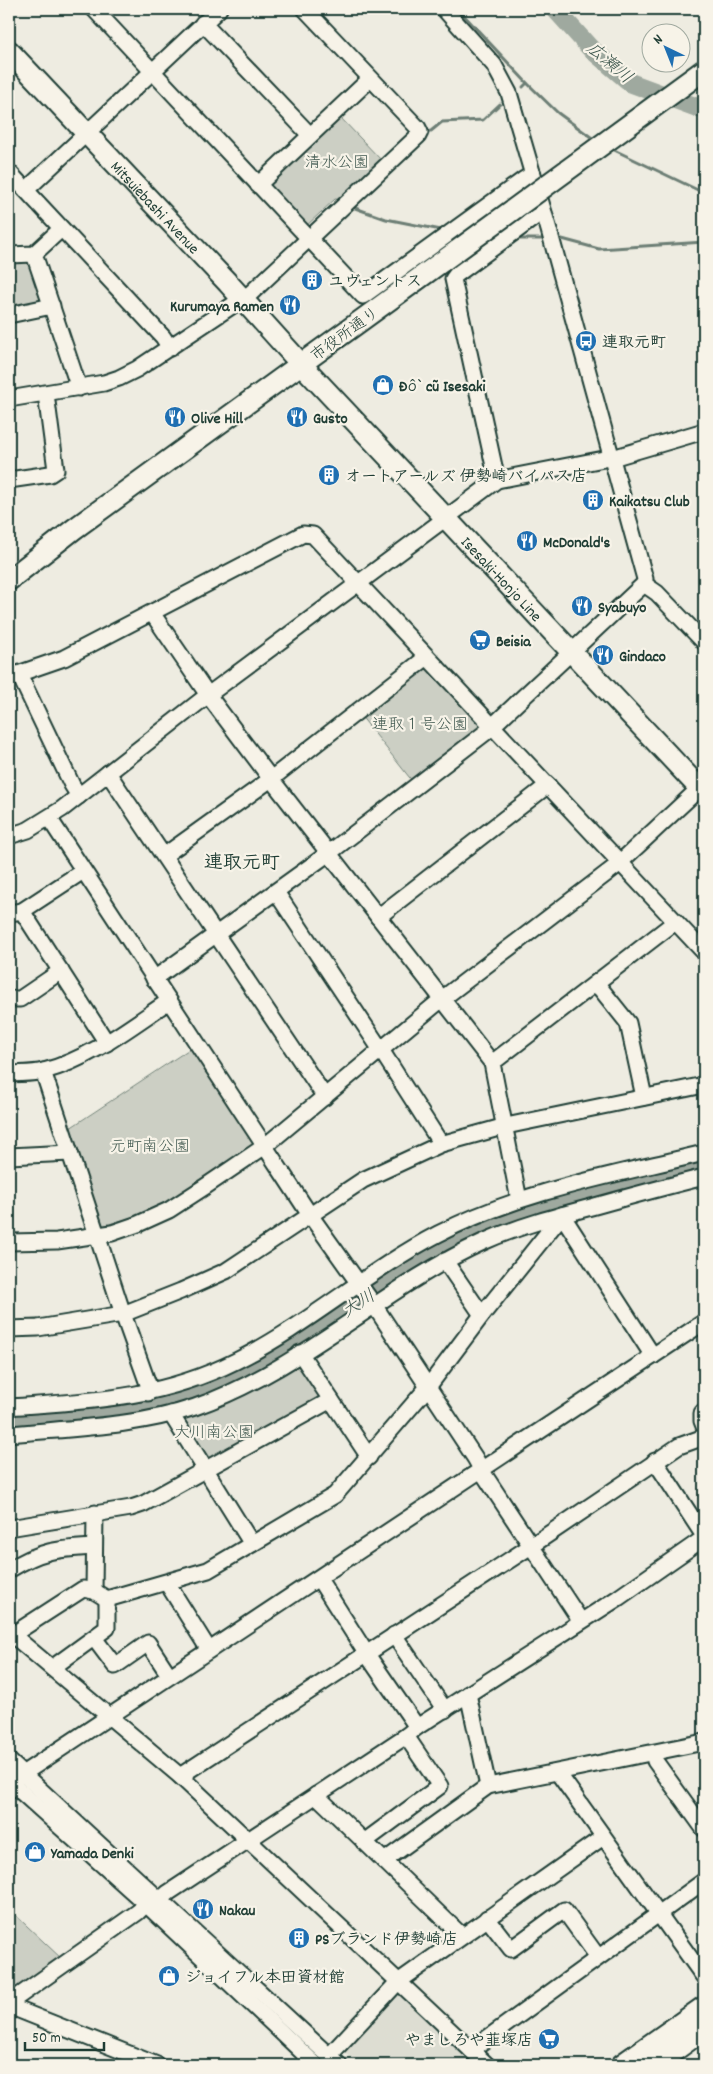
<svg xmlns="http://www.w3.org/2000/svg" width="713" height="2074" font-family="Dekko,'Klee One',sans-serif">
<style>
.built{fill:#ddddd2}
.green{fill:#cccfc4;stroke:#76867c}
.lines{fill:none;stroke-linecap:round;stroke-linejoin:round}
.stream{stroke:#6c7e74;stroke-width:3}
.river{stroke:#9fa99f;stroke-width:19}
.minor-casing{stroke:#1f3d34;stroke-width:19}
.major-casing{stroke:#1f3d34;stroke-width:24}
.highway-casing{stroke:#1f3d34;stroke-width:26}
.minor{stroke:#f7f3e8;stroke-width:15}
.major{stroke:#f7f3e8;stroke-width:20}
.highway{stroke:#f7f3e8;stroke-width:22}
.major-bridge-casing{stroke:#1f3d34;stroke-width:24;stroke-linecap:butt}
.major-bridge{stroke:#f7f3e8;stroke-width:20}
.labels{text-anchor:middle;stroke-width:4.5;stroke-linejoin:round;paint-order:stroke}
.park-label{font-size:16px;fill:#425a51;stroke:#f7f3e8}
.street-label{font-size:16px;fill:#1f3d34;stroke:#f7f3e8}
.poi-label{font-size:16px;font-weight:bold;fill:#1f3d34;stroke:#f7f3e8;text-anchor:start}
.water-label{font-size:18px;font-style:italic;fill:#3f584f;stroke:#f7f3e8}
.quarter-label{font-size:19px;font-weight:bold;fill:#1f3d34;stroke:#f7f3e8}
</style>
<rect width="100%" height="100%" fill="#eeece1"/>
<filter id="ink" filterUnits="userSpaceOnUse"><feTurbulence type="fractalNoise" baseFrequency=".02" numOctaves="2"/><feDisplacementMap in="SourceGraphic" scale="10" xChannelSelector="R" yChannelSelector="G"/><feConvolveMatrix kernelMatrix="1 2 1 2 8 2 1 2 1" color-interpolation-filters="sRGB"/></filter>
<g filter="url(#ink)">
<path class="built" d="M392,1995L406,1997L479,2065H358L344,2052V2048Z"/>
<g class="green">
<path d="M339,116L383,162L342,200L335,199L305,227L267,183Z"/>
<path d="M28,260L45,300L9,310V261Z"/>
<path d="M422,668H430L483,723L482,729L413,782L361,716Z"/>
<path d="M191,1048L253,1141L252,1146L174,1198L137,1216L102,1226L98,1224L67,1130Z"/>
<path d="M299,1362L324,1396L210,1462L205,1460L179,1421L182,1416Z"/>
<path d="M9,1909L63,1960L9,1998Z"/>
</g>
<g class="lines">
<g class="stream">
<path d="M458,9L527,83"/>
<path d="M523,87L527,83L558,113L595,140"/>
<path d="M431,131L442,122L483,120L500,104"/>
<path d="M610,148L704,193"/>
<path d="M355,208L386,219L441,230"/>
<path d="M310,227L330,208"/>
<path d="M514,239H544"/>
<path d="M562,239L599,249L704,242"/>
<path d="M249,285L268,267"/>
</g>
<g class="river">
<path d="M555,9L591,49L631,83L704,110"/>
<path d="M9,1422C60,1417 113,1416 164,1403C202,1393 238,1376 272,1358L450,1244L492,1225L540,1210L605,1191L704,1167"/>
</g>
<g class="minor-casing">
<g id="minor">
<path d="M94,9L363,296L523,180L533,174"/>
<path d="M203,23L310,135"/>
<path d="M9,172L163,337L170,348"/>
<path d="M258,185L370,79"/>
<path d="M26,190L219,9"/>
<path d="M34,254L79,388"/>
<path d="M9,255L34,254L61,229"/>
<path d="M9,315L52,306"/>
<path d="M9,399L104,383L119,378L137,369L251,293L418,136L420,132L418,128L305,9"/>
<path d="M9,480L50,474L56,470L46,394"/>
<path d="M497,480L453,279L456,275L535,217L544,213"/>
<path d="M644,584L657,593L704,642"/>
<path d="M152,613L208,695L271,779L492,1063L519,1200"/>
<path d="M19,674L72,785L79,796"/>
<path d="M9,677L64,658L303,534L313,535L704,952"/>
<path d="M108,773L325,1097"/>
<path d="M49,818L310,1215L372,1302L475,1458L485,1476L580,1620"/>
<path d="M9,836L28,830L62,809L208,695L497,480L619,456L704,431"/>
<path d="M165,855L271,779L427,657"/>
<path d="M276,892L381,1050L441,1144"/>
<path d="M22,911L107,1043"/>
<path d="M9,913L22,911L83,871"/>
<path d="M378,917L548,785"/>
<path d="M154,979L329,853L485,733L644,584L645,579L549,230L509,93L494,65L444,9"/>
<path d="M596,983L628,1023L644,1097"/>
<path d="M9,999H20L61,971"/>
<path d="M492,1063L675,922"/>
<path d="M43,1071L123,1314L148,1384V1393"/>
<path d="M9,1074C20,1073 33,1074 44,1071C90,1059 130,1027 169,1001"/>
<path d="M9,1156L70,1153"/>
<path d="M9,1242L57,1241L112,1233L138,1224L169,1210L206,1186L265,1146L442,999L615,867L704,784"/>
<path d="M445,1261L482,1315"/>
<path d="M9,1329L38,1328L123,1314L181,1291L226,1271L363,1180L441,1144L506,1126L704,1085"/>
<path d="M300,1353L369,1457"/>
<path d="M9,1407C91,1401 160,1399 236,1361C307,1326 367,1271 438,1234C521,1191 614,1175 704,1153"/>
<path d="M704,1411L702,1413V1421L704,1426"/>
<path d="M171,1414L252,1544"/>
<path d="M9,1434C71,1428 136,1427 195,1407C301,1370 382,1288 483,1242C519,1226 557,1216 595,1206C631,1196 668,1186 704,1177"/>
<path d="M655,1461L704,1536"/>
<path d="M9,1528L131,1508L143,1504L331,1400"/>
<path d="M9,1570C41,1550 57,1549 94,1547"/>
<path d="M319,1579L366,1653L417,1727"/>
<path d="M167,1583L209,1650"/>
<path d="M94,1591L95,1513"/>
<path d="M9,1632L180,1776L487,2065"/>
<path d="M12,1635L83,1589L94,1591L107,1599L208,1570L335,1495L428,1387L482,1315L562,1215L653,1356"/>
<path d="M394,1635L445,1710"/>
<path d="M94,1638L115,1666L148,1643L169,1675"/>
<path d="M52,1668L107,1628V1599"/>
<path d="M468,1694L488,1786"/>
<path d="M653,1753L655,1761L704,1829"/>
<path d="M9,1761L339,2065"/>
<path d="M558,1773L704,1977"/>
<path d="M180,1776L531,1546L679,1446L704,1437"/>
<path d="M9,1781L146,1904L316,2065"/>
<path d="M9,1783L704,1322"/>
<path d="M316,1795L462,1936"/>
<path d="M364,1842L440,1786L406,1736"/>
<path d="M384,1861L488,1786L704,1742"/>
<path d="M160,1900L168,1893L406,1736L417,1727L618,1598L704,1538"/>
<path d="M487,1918L511,1949L564,1910L598,1957"/>
<path d="M9,2003L138,1912L146,1904"/>
<path d="M9,2006L157,2065"/>
<path d="M471,2050L704,1881"/>
<path d="M329,2056L398,1982L603,1837"/>
</g>
</g>
<g class="major-casing">
<g id="major">
<path id="s1" d="M9,51L228,283L301,364L704,793"/>
<path d="M9,580L74,529L458,250"/>
</g>
</g>
<g class="highway-casing">
<g id="highway">
<path d="M623,2065L704,2008"/>
<path d="M653,2065L704,2028"/>
</g>
</g>
<use href="#minor" class="minor"/>
<use href="#major" class="major"/>
<use href="#highway" class="highway"/>
<g class="major-bridge-casing">
<path id="major-bridge" d="M458,250L704,70"/>
</g>
<use href="#major-bridge" class="major-bridge"/>
</g>
</g>
<defs>
<g id="building-disc" transform="scale(1.125)"><circle r="9.5" fill="#1f6fb2" stroke="#f7f3e8"/><path d="M-4-6H4V6H1V3H-1V6H-4ZM-2.5-4.3h1.7v1.8h-1.7ZM.8-4.3h1.7v1.8H.8ZM-2.5-1h1.7V.8h-1.7ZM.8-1h1.7V.8H.8Z" fill="#fff"/></g>
<g id="restaurant-disc" transform="scale(1.125)"><circle r="9.5" fill="#1f6fb2" stroke="#f7f3e8"/><path d="M-5-6h1v4h1v-4h1v4h1v-4h1v5L-1.5 .5V6h-2V.5L-5-1ZM5-6V6H3V1.5H1.5Q1.5-4 5-6Z" fill="#fff"/></g>
<g id="bus-disc" transform="scale(1.125)"><circle r="9.5" fill="#1f6fb2" stroke="#f7f3e8"/><path d="M-5-6H5V4H4V6H2V4H-2V6H-4V4H-5ZM-3.5-4V0h7V-4ZM-3.5 1.2v1.5H-2V1.2ZM2 1.2v1.5H3.5V1.2Z" fill="#fff"/></g>
<g id="shop-disc" transform="scale(1.125)"><circle r="9.5" fill="#1f6fb2" stroke="#f7f3e8"/><path d="M-5-2.5h2.3a2.7 3.5 0 0 1 5.4 0H5L5.5 6h-11ZM-1.5-2.5h3a1.5 2.3 0 0 0-3 0Z" fill="#fff"/></g>
<g id="supermarket-disc" transform="scale(1.125)"><circle r="9.5" fill="#1f6fb2" stroke="#f7f3e8"/><path d="M-6-5.5h2.5l.6 2H6L4.5 2H-2.5L-4.4-4H-6ZM-1.5 3.2a1.3 1.3 0 1 0 .1 0ZM3 3.2a1.3 1.3 0 1 0 .1 0Z" fill="#fff"/></g>
</defs>
<g fill-rule="evenodd">
<use href="#building-disc" x="312" y="280"/>
<use href="#restaurant-disc" x="290" y="305"/>
<use href="#bus-disc" x="586" y="341"/>
<use href="#shop-disc" x="383" y="385"/>
<use href="#restaurant-disc" x="175" y="417"/>
<use href="#restaurant-disc" x="297" y="417"/>
<use href="#building-disc" x="329" y="475"/>
<use href="#building-disc" x="593" y="500"/>
<use href="#restaurant-disc" x="527" y="541"/>
<use href="#restaurant-disc" x="582" y="606"/>
<use href="#supermarket-disc" x="480" y="640"/>
<use href="#restaurant-disc" x="603" y="655"/>
<use href="#shop-disc" x="35" y="1852"/>
<use href="#restaurant-disc" x="203" y="1909"/>
<use href="#building-disc" x="299" y="1938"/>
<use href="#shop-disc" x="169" y="1976"/>
<use href="#supermarket-disc" x="549" y="2039"/>
</g>
<g class="labels">
<g class="park-label">
<text x="337" y="167">清水公園</text>
<text x="420" y="729">連取１号公園</text>
<text x="150" y="1151">元町南公園</text>
<text x="214" y="1437">大川南公園</text>
</g>
<g class="street-label">
<text dy="6" stroke="none"><textPath href="#s1" startOffset="214">Mitsuiebashi Avenue</textPath></text>
<text transform="translate(344 333) rotate(-36)" y="6">市役所通り</text>
<text dy="6" stroke="none"><textPath href="#s1" startOffset="722">Isesaki-Honjo Line</textPath></text>
</g>
<g class="poi-label">
<text x="328" y="286">ユヴェントス</text>
<text x="274" y="311" text-anchor="end">Kurumaya Ramen</text>
<text x="602" y="347">連取元町</text>
<text x="399" y="391">Đồ cũ Isesaki</text>
<text x="191" y="423">Olive Hill</text>
<text x="313" y="423">Gusto</text>
<text x="345" y="481">オートアールズ 伊勢崎バイパス店</text>
<text x="609" y="506">Kaikatsu Club</text>
<text x="543" y="547">McDonald's</text>
<text x="598" y="612">Syabuyo</text>
<text x="496" y="646">Beisia</text>
<text x="619" y="661">Gindaco</text>
<text x="51" y="1858">Yamada Denki</text>
<text x="219" y="1915">Nakau</text>
<text x="315" y="1944">PSブランド伊勢崎店</text>
<text x="185" y="1982">ジョイフル本田資材館</text>
<text x="533" y="2045" text-anchor="end">やましろや韮塚店</text>
</g>
<g class="water-label">
<text transform="translate(610 62) rotate(40)" y="6">広瀬川</text>
<text transform="translate(358 1303) rotate(-33)" y="6">大川</text>
</g>
<g class="quarter-label">
<text x="242" y="868">連取元町</text>
</g>
</g>
<rect width="713" height="2074" fill="none" stroke="#f7f3e8" stroke-width="30"/>
<rect x="15" y="15" width="683" height="2044" fill="none" stroke="#1f3d34" stroke-width="2" filter="url(#ink)"/>
<g transform="translate(666 48) rotate(317)"><circle r="24" fill="#f7f3e8" stroke="#a1aaa0"/>
<path d="M0-4L9 19L0 12L-9 19Z" fill="#1f6fb2"/>
<text y="-8" font-size="14" font-weight="bold" text-anchor="middle" fill="#1f3d34">N</text>
</g>
<path d="M25 2042v8h79v-8" fill="none" stroke="#1f3d34" stroke-width="2.5"/>
<text x="32" y="2042" font-size="15" fill="#1f3d34" stroke="#f7f3e8" stroke-width="4" paint-order="stroke">50 m</text>
</svg>
